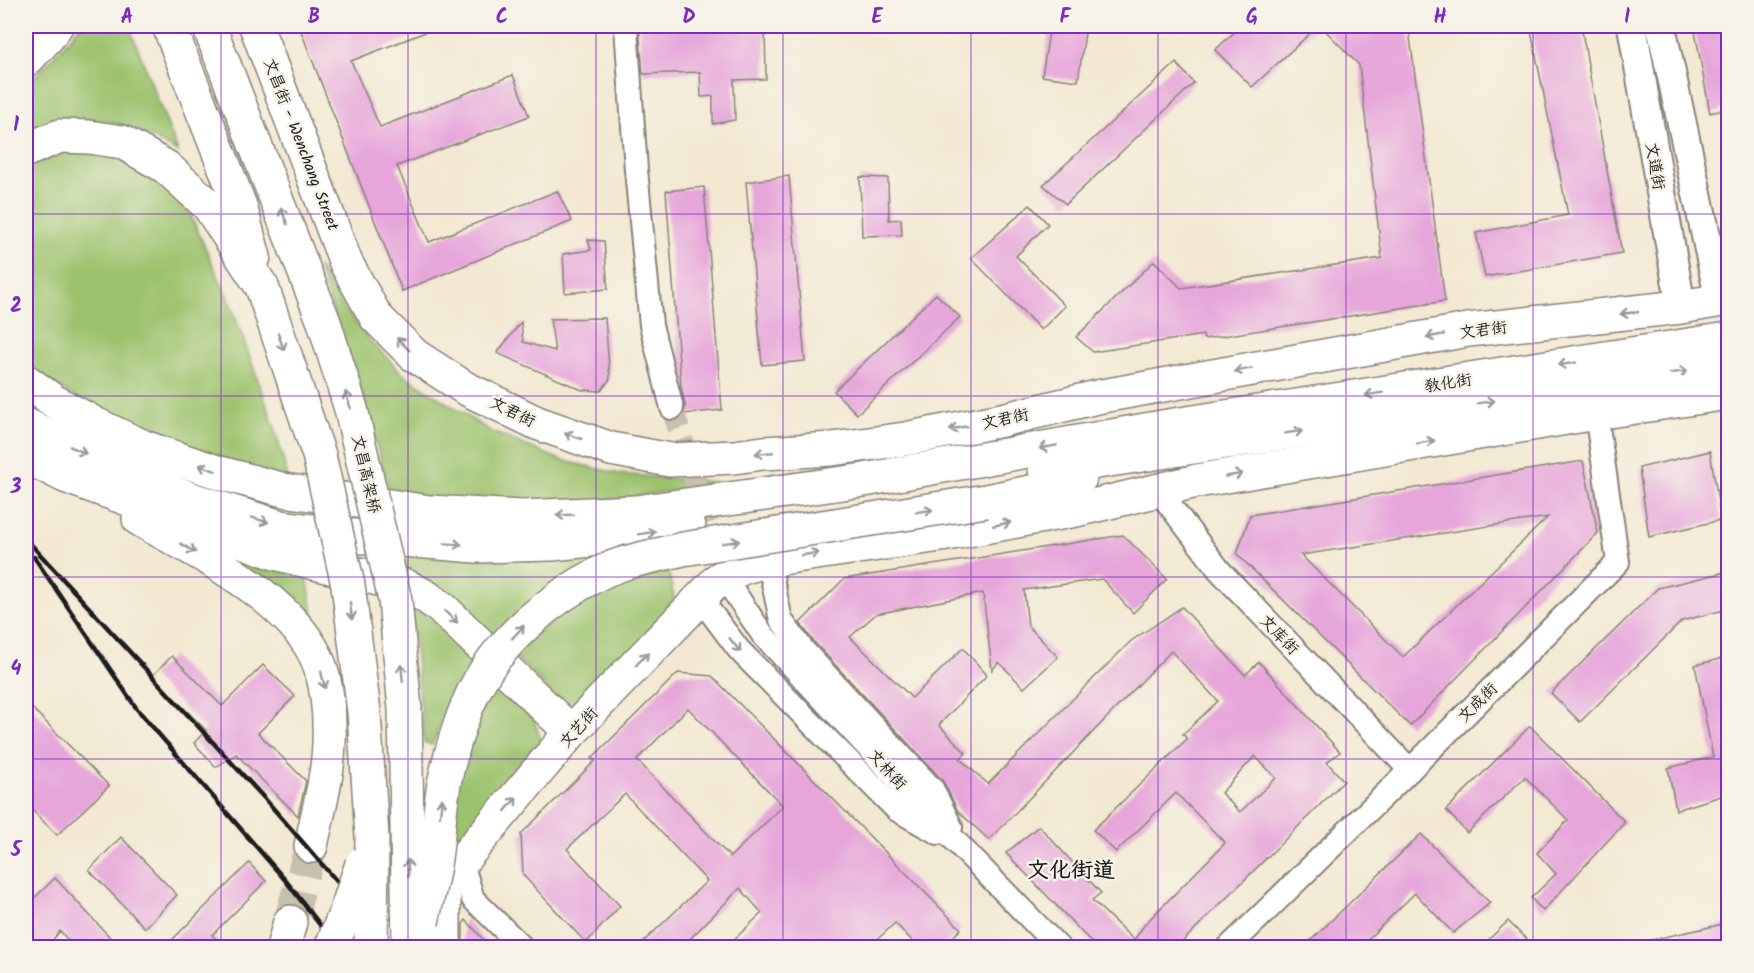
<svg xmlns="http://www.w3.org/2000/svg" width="1754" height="973" font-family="Kalam,'LXGW WenKai TC',sans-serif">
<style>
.green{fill:#9cc26d;stroke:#5c6f44;stroke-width:1.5}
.building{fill:#e6a6da;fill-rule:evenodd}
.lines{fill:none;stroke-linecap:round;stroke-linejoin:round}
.minor-tunnel{stroke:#c8c0ae;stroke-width:22;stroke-dasharray:22 11;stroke-linecap:butt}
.highway-tunnel{stroke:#c8c0ae;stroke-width:33;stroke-dasharray:33 16;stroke-linecap:butt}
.minor-casing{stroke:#888278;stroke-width:26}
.major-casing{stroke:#888278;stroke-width:32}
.highway-casing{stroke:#888278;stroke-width:36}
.minor{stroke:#fff;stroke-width:22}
.major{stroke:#fff;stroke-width:28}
.highway{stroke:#fff;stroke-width:33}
.rail{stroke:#1c1c1c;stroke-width:4.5}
.highway-bridge-casing{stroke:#888278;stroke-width:36;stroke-linecap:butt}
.highway-bridge{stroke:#fff;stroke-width:33}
.oneway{stroke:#999}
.grid{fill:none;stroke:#7b2cbf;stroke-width:1.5;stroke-opacity:0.55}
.labels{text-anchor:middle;stroke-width:5;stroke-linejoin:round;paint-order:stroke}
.street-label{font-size:16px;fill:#1c1c1c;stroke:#f7f3e8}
.district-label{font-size:22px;font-weight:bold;fill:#1c1c1c;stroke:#f7f3e8}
.neatline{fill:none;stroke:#7b2cbf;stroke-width:2}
.grid-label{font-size:20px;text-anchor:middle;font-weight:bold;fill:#7b2cbf}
</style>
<rect width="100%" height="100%" fill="#f7f3e8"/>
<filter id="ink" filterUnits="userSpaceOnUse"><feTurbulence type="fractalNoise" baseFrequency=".0167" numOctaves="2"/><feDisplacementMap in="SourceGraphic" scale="12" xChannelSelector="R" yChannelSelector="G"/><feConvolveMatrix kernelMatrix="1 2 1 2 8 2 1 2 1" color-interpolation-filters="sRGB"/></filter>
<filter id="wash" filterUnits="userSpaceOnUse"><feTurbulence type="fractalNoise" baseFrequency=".008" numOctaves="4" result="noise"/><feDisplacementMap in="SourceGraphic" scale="24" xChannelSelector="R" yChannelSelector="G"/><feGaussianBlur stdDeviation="1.35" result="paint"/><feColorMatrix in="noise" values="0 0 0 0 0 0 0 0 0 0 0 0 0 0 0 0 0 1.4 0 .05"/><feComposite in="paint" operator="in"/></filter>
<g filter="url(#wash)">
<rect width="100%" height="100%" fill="#f3e9d3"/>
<g class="green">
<path d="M80,26H129L178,152C163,144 147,134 131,128C98,116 57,117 26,133V86L66,43Z"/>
<path d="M85,151L117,155L169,188L190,214L232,307L274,426L289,481L131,430L26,368V169L58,153Z"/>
<path d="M317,265L344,308L371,342L404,375L490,431L561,460L619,474L726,483L557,508L391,496L364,401Z"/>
<path d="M685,540L495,636L404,573L400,552Z"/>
<path d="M196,541L306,571L319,649Z"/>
<path d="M662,572L669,573L674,598L672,615L572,716L514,655C539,627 574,603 609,588C625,580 645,576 662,572Z"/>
<path d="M411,604L478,657L450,702L432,745L424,742Z"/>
<path d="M498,679L535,722L541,741L499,787L445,865L457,759Z"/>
</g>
<g id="blocks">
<g class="building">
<path d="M299,26H441L351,61L380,127L513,75L529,116L397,166L429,242L557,191L572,221L402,291Z"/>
<path d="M639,26H765L766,79L734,80L735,120L713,124V96L701,97L700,72L643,74Z"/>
<path d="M1050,26H1086L1078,81L1042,76Z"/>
<path d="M1241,26H1318L1252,87L1215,50Z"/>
<path d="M1321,26H1405L1409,30L1445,301L1204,339L1203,335L1093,352L1076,337L1154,261L1181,288L1382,258L1359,65Z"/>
<path d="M1530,26H1581L1622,253L1485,277L1476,233L1568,215Z"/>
<path d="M1694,26H1728V108L1710,113Z"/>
<path d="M1176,63L1194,83L1066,204L1043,185Z"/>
<path d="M789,176L805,361L762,365L746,182Z"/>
<path d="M860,177L888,178L889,220L901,219L902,235L862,236Z"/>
<path d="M704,187L722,410L684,414L685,405L681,387L666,191Z"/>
<path d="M1030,205L1048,224L1016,256L1065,306L1041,330L971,258Z"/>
<path d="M588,240L604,241L608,289L565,293L563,254L591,250Z"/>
<path d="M936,294L960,317L857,414L834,391Z"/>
<path d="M605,318L610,379L601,391L582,390L497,353L521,322L523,342L555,351L550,319Z"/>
<path d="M1710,451L1721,520L1649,537L1639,468Z"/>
<path d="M1583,461L1598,533L1410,726L1237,554L1250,515ZM1548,517L1403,657L1301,555Z"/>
<path d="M1123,535L1167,579L1133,613L1102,579L1024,590L1028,626L1058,657L1024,688L999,662L992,670L983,593L876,614L850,637L912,698L963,648L987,675L939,725L966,753L960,759L988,784L1131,641L1182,607L1245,675L1259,662L1340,752L1327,762L1344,781L1176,948H1097L1006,853L1039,826L1101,893L1092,900L1134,940L1145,924L1225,843L1176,793L1116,852L1093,830L1187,739L1183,734L1218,701L1171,651L989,840L958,811L943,781L814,642L800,623L844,579ZM1255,756L1276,778L1240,812L1221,793Z"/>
<path d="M1726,572L1728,582V609L1682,621L1580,722L1551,693L1658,588Z"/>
<path d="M172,656L222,706L263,665L295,696L258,733L306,781L298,816L236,754L216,767L194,743L206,730L152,676Z"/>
<path d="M1728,657V794L1676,810L1668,768L1713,757L1695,665Z"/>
<path d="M678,673L712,676L961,929L942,948H919L895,923L868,948H725L762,913L740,888L681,948H637L707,881L625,794L567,849L620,906L586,943L523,875L521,834L595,761L592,758ZM688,708L783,806L730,857L637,760Z"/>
<path d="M26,702L109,786L57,835L26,804Z"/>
<path d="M1530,726L1625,822L1543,911L1531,898L1556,874L1537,853L1568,820L1525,777L1467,833L1446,810Z"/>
<path d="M1421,834L1490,903L1453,933L1415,893L1359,948H1303Z"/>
<path d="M121,837L177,895L145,928L89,870Z"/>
<path d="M249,863L266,881L212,935L225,948H164Z"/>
<path d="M55,878L120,948H75L60,931L46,948H26V906Z"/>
<path d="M466,920L491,948H463V924Z"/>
<path d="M1508,921L1535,948H1480Z"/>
<path d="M1728,923V948H1646V941Z"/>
</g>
</g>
</g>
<g filter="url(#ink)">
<use href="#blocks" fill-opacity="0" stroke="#888278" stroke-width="1.5"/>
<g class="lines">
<path class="minor-tunnel" d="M672,408L728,583"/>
<path class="highway-tunnel" d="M290,922L311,846"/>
<g class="minor-casing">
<g id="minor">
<path d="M626,26L636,170L651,325L672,408"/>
<path d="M1158,490L1220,571L1410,770"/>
<path d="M775,559L772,578L781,620L804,651L933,790L951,827"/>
<path d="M728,583L763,635L959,845L1059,948"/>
<path d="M700,598L739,650L897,810L938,833"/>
<path d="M462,863L473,899L523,948"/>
<path d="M1228,948L1410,770L1618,562L1596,413"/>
</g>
</g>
<g class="major-casing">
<g id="major">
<path d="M1632,26L1681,307"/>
<path d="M1661,26L1720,301"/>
</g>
</g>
<g class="highway-casing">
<g id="highway">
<path d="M169,26L240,206L254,257"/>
<path d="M256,26L346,263L376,317L414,355L465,388L537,423L611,449L670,460L734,457L763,453L832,449L905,439L1002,420L1097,397L1468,330L1681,307L1728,299"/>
<path d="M26,60L47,38L56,26"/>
<path d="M26,150L60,136L89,137L122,142L166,167L209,206L262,287"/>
<path d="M26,381L55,402L97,425L144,447L220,473L284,490L429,512L522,517L636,512L864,480L1168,426L1728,339"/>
<path d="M26,425L116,468L194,500L281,527L353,536L476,546L552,544L638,535L689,526"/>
<path d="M26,456L65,476L275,553L406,586L425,596L442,608L571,732"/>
<path d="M1045,470L1728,364"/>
<path d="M986,501L1031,492L1080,478"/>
<path d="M139,519C196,552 297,600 320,666C328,690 330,717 329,743C328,777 318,812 311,846"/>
<path d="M444,884V948"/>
<path d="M283,948L290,922"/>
<path d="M388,948L571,732L719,579L744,567L775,559L941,535L1076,510L1197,481L1596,413L1728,393"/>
</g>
</g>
<use href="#minor" class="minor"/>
<use href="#major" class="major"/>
<use href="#highway" class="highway"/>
<g class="rail">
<path d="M26,539L265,799L395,948"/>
<path d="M34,557L137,709L286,881L338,948"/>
</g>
<g class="highway-bridge-casing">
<g id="highway-bridge">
<path d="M209,26L324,322L351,409L395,600L405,709L409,948"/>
<path d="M262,287L319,455L348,585L364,712L372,837L371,948"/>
<path d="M422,922C426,903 431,884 434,865C439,836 439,807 445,779C452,748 461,717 475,689C500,640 552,597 600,573C625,560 656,556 683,549L986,501"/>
<path d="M331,948L347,909L362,864"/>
</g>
</g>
<use href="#highway-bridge" class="highway-bridge"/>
</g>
<defs><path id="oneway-shaft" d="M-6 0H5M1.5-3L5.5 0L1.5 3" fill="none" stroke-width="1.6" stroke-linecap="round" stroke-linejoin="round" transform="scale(1.5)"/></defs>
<g class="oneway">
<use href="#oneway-shaft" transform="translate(284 216) rotate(-111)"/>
<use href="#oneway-shaft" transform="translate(1629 313) rotate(174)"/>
<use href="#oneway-shaft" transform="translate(1435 336) rotate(170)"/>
<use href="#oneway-shaft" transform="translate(281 342) rotate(71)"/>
<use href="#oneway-shaft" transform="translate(403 344) rotate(-135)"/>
<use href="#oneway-shaft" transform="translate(1567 364) rotate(171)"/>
<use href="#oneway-shaft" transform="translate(1243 370) rotate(170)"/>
<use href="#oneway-shaft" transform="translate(1679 372) rotate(-9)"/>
<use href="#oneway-shaft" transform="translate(1374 394) rotate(171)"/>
<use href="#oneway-shaft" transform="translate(348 400) rotate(-107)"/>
<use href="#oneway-shaft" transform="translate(1486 402) rotate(-9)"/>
<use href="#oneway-shaft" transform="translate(958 428) rotate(169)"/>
<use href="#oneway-shaft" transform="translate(1294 432) rotate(-9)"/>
<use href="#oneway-shaft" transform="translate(573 436) rotate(-161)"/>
<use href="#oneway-shaft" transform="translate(1426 442) rotate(-10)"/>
<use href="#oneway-shaft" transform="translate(1048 447) rotate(170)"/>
<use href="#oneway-shaft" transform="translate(78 450) rotate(24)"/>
<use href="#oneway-shaft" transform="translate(764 453) rotate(175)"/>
<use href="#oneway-shaft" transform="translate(207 468) rotate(-161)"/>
<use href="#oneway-shaft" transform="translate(1234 475) rotate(-10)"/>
<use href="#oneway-shaft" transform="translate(924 511) rotate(-9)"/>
<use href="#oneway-shaft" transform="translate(565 515) rotate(178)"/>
<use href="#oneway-shaft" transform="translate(260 520) rotate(17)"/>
<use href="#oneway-shaft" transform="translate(1002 524) rotate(-11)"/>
<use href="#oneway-shaft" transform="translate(647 533) rotate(-9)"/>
<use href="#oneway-shaft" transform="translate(731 542) rotate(-9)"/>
<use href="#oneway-shaft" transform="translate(453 544) rotate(4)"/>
<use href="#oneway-shaft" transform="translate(188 548) rotate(30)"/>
<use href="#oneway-shaft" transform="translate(810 554) rotate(-8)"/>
<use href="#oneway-shaft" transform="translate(351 611) rotate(83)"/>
<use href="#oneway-shaft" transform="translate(451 617) rotate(43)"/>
<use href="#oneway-shaft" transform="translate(518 632) rotate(-47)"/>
<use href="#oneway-shaft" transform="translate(735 645) rotate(52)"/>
<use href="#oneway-shaft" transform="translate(642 659) rotate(-46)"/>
<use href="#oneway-shaft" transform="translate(402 673) rotate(-95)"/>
<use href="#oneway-shaft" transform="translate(323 680) rotate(77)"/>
<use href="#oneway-shaft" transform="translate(511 804) rotate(-50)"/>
<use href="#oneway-shaft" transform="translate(441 807) rotate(-83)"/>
<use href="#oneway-shaft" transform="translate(408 868) rotate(-91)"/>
</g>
</g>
<path class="grid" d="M221,26V948M408,26V948M596,26V948M783,26V948M971,26V948M1158,26V948M1346,26V948M1533,26V948M26,214H1728M26,396H1728M26,577H1728M26,759H1728"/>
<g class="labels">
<g class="street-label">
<text transform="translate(302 144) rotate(69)" y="6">文昌街 - Wenchang Street</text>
<text transform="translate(1656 166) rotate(80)" y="6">文道街</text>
<text transform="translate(1483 329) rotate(-7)" y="6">文君街</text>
<text transform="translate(1448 382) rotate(-9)" y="6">教化街</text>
<text transform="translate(513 411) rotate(26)" y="6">文君街</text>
<text transform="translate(1005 418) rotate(-12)" y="6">文君街</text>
<text transform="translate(367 474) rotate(77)" y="6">文昌高架桥</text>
<text transform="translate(1280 634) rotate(46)" y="6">文库街</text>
<text transform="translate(1477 702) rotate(-45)" y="6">文成街</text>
<text transform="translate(578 727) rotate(-48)" y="6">文艺街</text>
<text transform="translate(888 769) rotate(47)" y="6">文林街</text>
</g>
<g class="district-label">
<text x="1071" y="877">文化街道</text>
</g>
</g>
<rect width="1754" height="973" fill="none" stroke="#f7f3e8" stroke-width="66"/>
<rect x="33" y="33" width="1688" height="907" class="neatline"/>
<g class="grid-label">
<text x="127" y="23">A</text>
<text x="314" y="23">B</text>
<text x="502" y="23">C</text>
<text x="689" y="23">D</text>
<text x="877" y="23">E</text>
<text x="1065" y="23">F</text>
<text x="1252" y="23">G</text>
<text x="1440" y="23">H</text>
<text x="1627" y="23">I</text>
<text x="16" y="131">1</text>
<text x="16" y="312">2</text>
<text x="16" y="493">3</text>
<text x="16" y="675">4</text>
<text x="16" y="856">5</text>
</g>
</svg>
